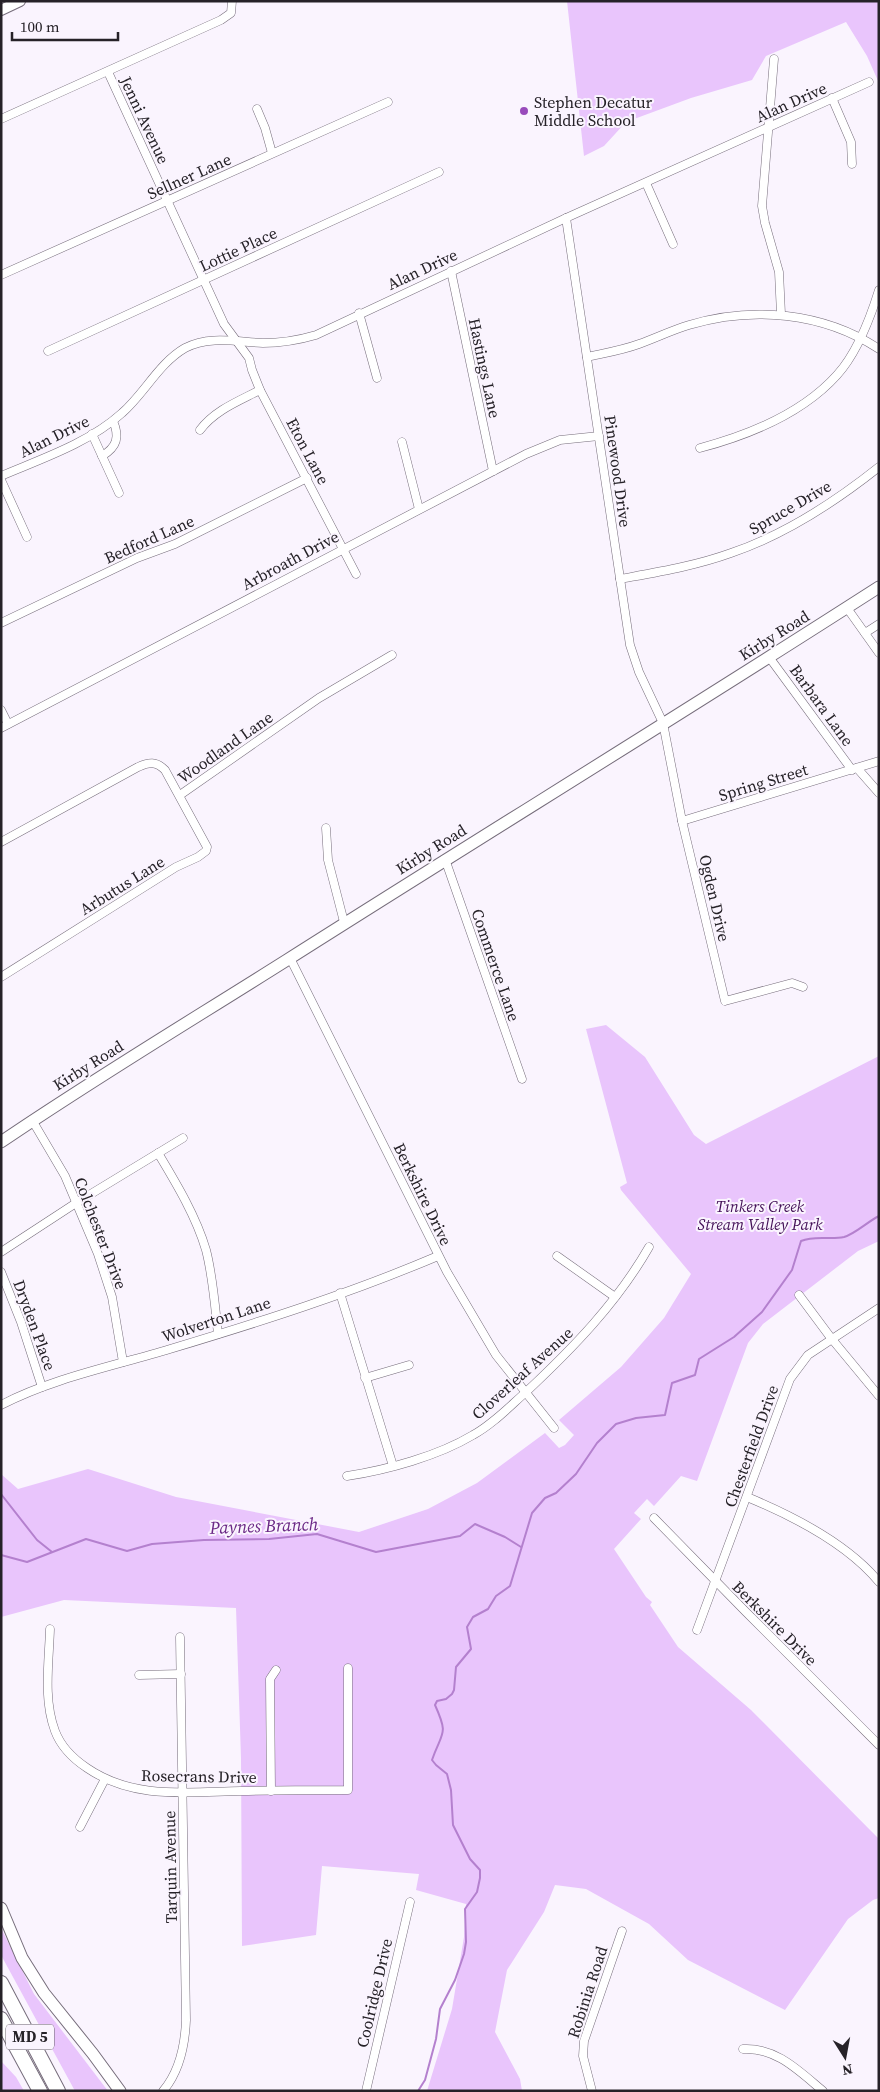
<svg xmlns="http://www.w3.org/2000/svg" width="880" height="2092" font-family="'Source Serif 4',serif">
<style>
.green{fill:#e9c5fc}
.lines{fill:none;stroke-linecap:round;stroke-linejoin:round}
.stream{stroke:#b480ce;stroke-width:2}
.minor-casing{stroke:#766d7b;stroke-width:9}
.tertiary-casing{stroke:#766d7b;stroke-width:12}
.secondary-casing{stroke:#766d7b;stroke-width:13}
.motorway-casing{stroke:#766d7b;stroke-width:16}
.minor{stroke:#fff;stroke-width:8}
.tertiary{stroke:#fff;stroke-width:10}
.secondary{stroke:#fff;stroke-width:11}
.motorway{stroke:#fff;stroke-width:14}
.poi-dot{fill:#984abb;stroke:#faf4fe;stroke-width:2}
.labels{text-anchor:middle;stroke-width:4;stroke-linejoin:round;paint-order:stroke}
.shield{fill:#faf4fe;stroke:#666168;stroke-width:1}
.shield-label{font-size:15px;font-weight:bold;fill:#262228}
.poi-label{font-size:16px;fill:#262228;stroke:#faf4fe;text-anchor:start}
.street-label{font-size:16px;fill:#262228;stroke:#faf4fe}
.park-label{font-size:16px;font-style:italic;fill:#441158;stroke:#faf4fe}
.water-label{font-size:18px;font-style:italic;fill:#6b2986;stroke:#faf4fe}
</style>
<rect width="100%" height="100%" fill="#faf4fe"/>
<g class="green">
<path d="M567,1H879V83L867,56L846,22L766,56L752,80L691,98L626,122L604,146L584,156Z"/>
<path d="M606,1025L645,1057L694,1135L706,1144L879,1056V1241L858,1251L763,1324L748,1343L697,1481L681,1476L654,1506L647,1499L634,1513L641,1519L614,1549L646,1597L652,1602L650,1605L678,1647L751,1710L879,1839V1898L873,1900L848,1919L785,2010L688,1960L649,1924L586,1889L555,1885L544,1912L507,1970L495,2032L520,2079L522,2091H427L452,2009L464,1937L466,1904L416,1890L419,1874L322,1866L316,1935L242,1946L241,1758L236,1608L64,1600L1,1617V1474L18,1489L88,1469L176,1497L359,1532L428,1509L477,1483L545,1433L559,1448L565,1445L574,1435L559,1420L621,1367L664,1318L691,1274L621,1190L620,1187L627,1183L586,1029Z"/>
<path d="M1,1928L34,1994L108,2091H75L1,1955Z"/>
<path d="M1,2061L16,2077L24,2091H1Z"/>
</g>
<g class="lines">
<g class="stream">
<path d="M1,1494L37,1540L52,1552"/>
<path d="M1,1555L27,1562L86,1539L127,1551L152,1544L204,1540L269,1539L317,1534L376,1552L460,1536L475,1524L505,1537L521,1547"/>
<path d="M418,2091L425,2080L436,2039L440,2009L455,1980L464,1954L466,1942L465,1909L477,1892L480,1878V1870L470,1859L453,1825L451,1790L447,1774L436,1765L432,1760C442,1731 449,1736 435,1705L437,1701L446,1699L452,1694L454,1690L456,1667L471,1649L467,1627L473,1617L488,1609L496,1596L510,1586L532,1513L545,1498L556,1493L576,1474L597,1443L616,1424L636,1418L665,1415L672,1383L695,1375L699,1359L734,1337L762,1312L792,1270L801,1241C815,1235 830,1240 844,1237C855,1234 867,1222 879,1216"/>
</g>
<g class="minor-casing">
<g id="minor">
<path d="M774,59L762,206L765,223L779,272L781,314"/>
<path d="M108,72L224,324L249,358L252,370L260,390L356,574"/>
<path d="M832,98L851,142L852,164"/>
<path d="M257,109L265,128L272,153"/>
<path d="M1,119L221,20L231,13L232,1"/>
<path d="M646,183L673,244"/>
<path d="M566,218L630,645L639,672L663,723L682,821L725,1001L792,983L803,987"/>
<path d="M451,271L493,471"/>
<path d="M1,275L388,102"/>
<path d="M359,313L377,378"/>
<path d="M48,351L439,172"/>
<path d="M587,357C605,353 623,350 639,344C656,338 672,330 689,325C752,306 823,312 879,349"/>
<path d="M200,430C215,410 239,401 260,390"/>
<path d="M92,434L119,493"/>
<path d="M402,442L419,509"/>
<path d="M700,448C749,435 802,414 837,375C857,353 870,319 879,290"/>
<path d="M102,456C117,447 120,437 113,421"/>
<path d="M1,476C41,459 89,443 122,413C144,394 159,363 185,348C209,335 238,342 263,343C281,343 299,340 316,335L566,218L869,82"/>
<path d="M1,480L27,537"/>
<path d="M620,579C658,572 695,566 731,553C784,535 835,502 879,467"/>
<path d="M847,608L879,653"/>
<path d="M1,623L137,558L175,544L307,478"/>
<path d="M865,633L879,624"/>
<path d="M769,657L852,770"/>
<path d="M1,710L8,724"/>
<path d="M1,728L526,454L560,440L599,436"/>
<path d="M857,768L879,793"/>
<path d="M180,795L319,698L392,655"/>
<path d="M682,821L879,761"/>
<path d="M326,828L328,860L344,922"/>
<path d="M1,842L138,767C149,762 156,761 165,770L207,847L206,851L198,857L176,867L1,977"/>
<path d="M445,859L522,1079"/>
<path d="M290,958L447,1272L496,1355L554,1428"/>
<path d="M32,1120L65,1176L98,1254L112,1297L123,1362"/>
<path d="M158,1153C176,1183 196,1216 206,1250C213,1277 215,1306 218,1334"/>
<path d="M1,1252L76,1203L183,1138"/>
<path d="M557,1256L615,1297"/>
<path d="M1,1272L21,1322L42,1387"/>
<path d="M340,1293L393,1466"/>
<path d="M799,1295L831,1338L879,1396"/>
<path d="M365,1378L409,1365"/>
<path d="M1,1405C53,1378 114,1366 170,1349C260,1322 351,1293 438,1256"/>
<path d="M347,1476C387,1470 438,1456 473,1435C493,1424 509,1407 526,1392C572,1349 617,1303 649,1247"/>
<path d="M747,1497C793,1516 847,1543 879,1582"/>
<path d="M654,1518L746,1612L879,1745"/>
<path d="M50,1629C49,1662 43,1699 55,1731C61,1747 72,1758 87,1768C134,1800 187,1792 241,1791C277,1790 312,1790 348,1790V1668"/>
<path d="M697,1630L790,1379L808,1355L879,1308"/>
<path d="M139,1675L181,1674"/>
<path d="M271,1791L270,1679L276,1670"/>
<path d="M80,1827L105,1779"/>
<path d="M743,2049C776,2047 799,2071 823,2091"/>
<path d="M163,2091C180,2071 185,2045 186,2020L180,1637"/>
<path d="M366,2091L410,1902"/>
<path d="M592,2091L583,2056L584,2041L622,1931"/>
</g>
</g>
<g class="tertiary-casing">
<path id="tertiary" d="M1,10L20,1"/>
</g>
<g class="secondary-casing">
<g id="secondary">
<path d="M1,1142C95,1078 192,1020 287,960C484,835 683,713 879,587"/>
<path d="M1,1908L22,1958L44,1993L93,2054L120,2091"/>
</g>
</g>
<g class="motorway-casing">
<g id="motorway">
<path d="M1,1983L58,2091"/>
<path d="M1,2019L40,2091"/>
</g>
</g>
<use href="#minor" class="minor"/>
<use href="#tertiary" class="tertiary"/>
<use href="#secondary" class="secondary"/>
<use href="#motorway" class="motorway"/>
</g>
<circle class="poi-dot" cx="524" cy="111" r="5"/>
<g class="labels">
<rect class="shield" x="6" y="2024.5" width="48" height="25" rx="4"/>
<g class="shield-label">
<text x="30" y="2042">MD 5</text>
</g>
<g class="poi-label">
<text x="534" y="108">Stephen Decatur<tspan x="534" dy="18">Middle School</tspan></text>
</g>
<g class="street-label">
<text transform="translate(791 102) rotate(-24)" y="6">Alan Drive</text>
<text transform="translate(145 120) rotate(65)" y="6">Jenni Avenue</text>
<text transform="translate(189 176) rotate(-24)" y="6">Sellner Lane</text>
<text transform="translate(238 249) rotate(-25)" y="6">Lottie Place</text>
<text transform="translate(422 269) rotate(-25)" y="6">Alan Drive</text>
<text transform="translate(485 368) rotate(78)" y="6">Hastings Lane</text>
<text transform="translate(54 436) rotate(-26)" y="6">Alan Drive</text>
<text transform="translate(308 451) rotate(62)" y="6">Eton Lane</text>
<text transform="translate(618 471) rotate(82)" y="6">Pinewood Drive</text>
<text transform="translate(790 507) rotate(-30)" y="6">Spruce Drive</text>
<text transform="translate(149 539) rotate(-24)" y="6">Bedford Lane</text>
<text transform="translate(290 560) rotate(-28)" y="6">Arbroath Drive</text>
<text transform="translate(774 635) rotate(-32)" y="6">Kirby Road</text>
<text transform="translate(822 705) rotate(54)" y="6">Barbara Lane</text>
<text transform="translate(225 747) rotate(-35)" y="6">Woodland Lane</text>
<text transform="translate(763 782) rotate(-17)" y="6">Spring Street</text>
<text transform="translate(431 849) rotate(-32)" y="6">Kirby Road</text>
<text transform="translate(122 885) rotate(-32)" y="6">Arbutus Lane</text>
<text transform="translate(715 898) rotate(77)" y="6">Ogden Drive</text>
<text transform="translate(496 965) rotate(71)" y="6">Commerce Lane</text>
<text transform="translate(88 1065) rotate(-32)" y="6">Kirby Road</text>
<text transform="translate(423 1194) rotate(64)" y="6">Berkshire Drive</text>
<text transform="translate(101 1233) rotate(69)" y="6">Colchester Drive</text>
<text transform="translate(216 1319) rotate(-18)" y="6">Wolverton Lane</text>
<text transform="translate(35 1325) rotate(70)" y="6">Dryden Place</text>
<text transform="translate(522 1373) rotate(-42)" y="6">Cloverleaf Avenue</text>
<text transform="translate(751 1446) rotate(-70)" y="6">Chesterfield Drive</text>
<text transform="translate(775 1623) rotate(45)" y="6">Berkshire Drive</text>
<text transform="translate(199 1776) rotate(1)" y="6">Rosecrans Drive</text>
<text transform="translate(170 1867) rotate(-91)" y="6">Tarquin Avenue</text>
<text transform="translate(587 1992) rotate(-72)" y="6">Robinia Road</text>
<text transform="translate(374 1993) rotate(-77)" y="6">Coolridge Drive</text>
</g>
<g class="park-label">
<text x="760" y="1212">Tinkers Creek<tspan x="760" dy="18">Stream Valley Park</tspan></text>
</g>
<g class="water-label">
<text transform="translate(264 1526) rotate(-2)" y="6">Paynes Branch</text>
</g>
</g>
<rect width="880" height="2092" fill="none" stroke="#262228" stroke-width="5"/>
<g transform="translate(845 2057) rotate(169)" stroke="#faf4fe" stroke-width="4" paint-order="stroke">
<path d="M0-4L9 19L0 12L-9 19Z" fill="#262228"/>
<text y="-8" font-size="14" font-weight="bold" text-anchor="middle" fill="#262228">N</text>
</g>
<path d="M12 32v8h106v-8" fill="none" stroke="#262228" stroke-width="2.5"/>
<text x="20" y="32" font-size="15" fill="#262228" stroke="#faf4fe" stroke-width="4" paint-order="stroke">100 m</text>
</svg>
